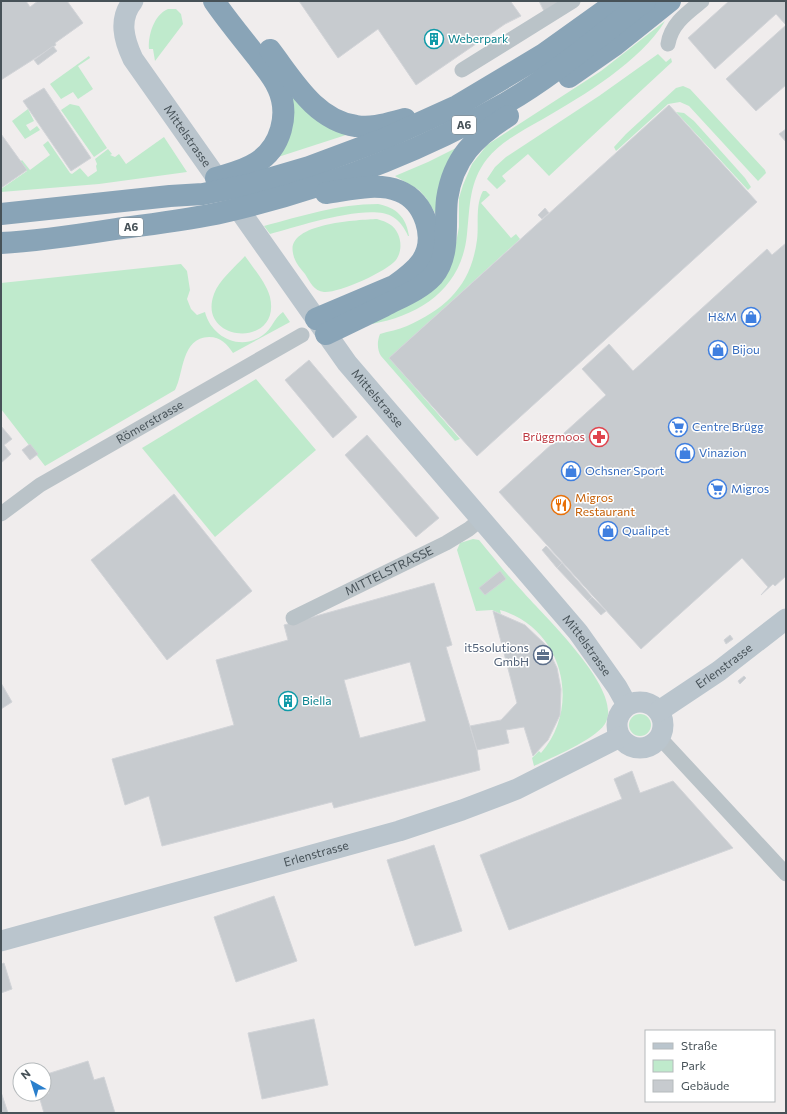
<svg xmlns="http://www.w3.org/2000/svg" width="787" height="1114" font-family="Commissioner,sans-serif">
<style>
.green{fill:#bfeacc}
.building{fill:#c7cbcf;stroke:#d2d4d8;fill-rule:evenodd}
.lines{fill:none;stroke-linecap:round;stroke-linejoin:round}
.street{stroke:#bac3c8;stroke-width:15}
.secondary{stroke:#bac5cd;stroke-width:21}
.highway{stroke:#89a4b7;stroke-width:22}
.labels{text-anchor:middle;stroke-width:3;stroke-linejoin:round;paint-order:stroke}
.shield{fill:#fff;stroke:#7e868a;stroke-width:1}
.shield-label{font-size:11px;font-weight:bold;fill:#475258}
.culture-label{font-size:12px;fill:#0d838f;stroke:#fff;text-anchor:start}
.street-label{font-size:12px;fill:#475258;stroke:#fff}
.shop-label{font-size:12px;fill:#366cbe;stroke:#fff;text-anchor:start}
.health-label{font-size:12px;fill:#be3a42;stroke:#fff;text-anchor:end}
.food-label{font-size:12px;fill:#c56008;stroke:#fff;text-anchor:start}
.service-label{font-size:12px;fill:#4e5e75;stroke:#fff;text-anchor:end}
</style>
<rect width="100%" height="100%" fill="#f0eded"/>
<g class="green">
<path d="M168,9H176L181,14L183,24L155,61L153,49H149C148,35 154,15 168,9Z"/>
<path d="M665,21C641,61 583,96 543,119C524,130 501,141 487,159C469,182 470,206 467,234C462,288 421,315 372,324L455,248L459,227V198L463,185L472,164L487,145L601,71Z"/>
<path d="M658,54L666,62L671,58L672,62L549,176L528,154L502,176L506,181L497,189L487,179L495,167L506,157L599,96Z"/>
<path d="M89,56L90,58L78,66L93,89L78,99L73,92L61,99L50,84Z"/>
<path d="M284,86L349,134L275,158Z"/>
<path d="M683,86L690,89L765,170L766,173L758,181L689,106L680,102L668,104L616,151L614,147L626,134L676,88Z"/>
<path d="M70,104L79,106L107,148L94,157L61,110Z"/>
<path d="M28,109L34,121L26,125L30,131L37,126L40,130L25,139L12,121Z"/>
<path d="M676,112L684,113L694,121L745,178L751,187L748,190Z"/>
<path d="M164,137L187,172L99,184L1,192V189L27,171L20,162L22,160L30,170L50,155L43,145L48,141L70,173L72,174L80,168L88,177L97,171L96,166L97,164L95,159L108,149L112,154L110,155L115,157L119,154L126,164Z"/>
<path d="M458,147L437,216L426,198L419,190L395,176L428,162Z"/>
<path d="M483,191H486L490,195L481,203L511,238L516,234L520,239L389,358L460,439L455,441L381,356C377,350 377,341 380,334C389,331 398,330 407,326C447,308 471,285 477,240C479,225 475,205 483,191Z"/>
<path d="M378,204C397,208 406,217 409,236H408C405,229 400,221 393,217C370,202 297,227 270,234L264,226C302,216 338,204 378,204Z"/>
<path d="M377,219C387,222 394,225 398,234C402,243 401,253 396,260C386,272 339,293 324,292C314,291 310,282 305,274C300,268 294,261 293,253C286,223 358,220 377,219Z"/>
<path d="M245,256C253,268 266,282 270,297C282,349 196,343 214,294C219,280 235,267 245,256Z"/>
<path d="M181,264L187,271L190,290L187,299L191,309L197,315L205,312C211,337 241,352 263,335C272,329 274,318 283,312L290,322L233,353C227,344 221,337 209,337C181,338 184,373 175,390L45,466L1,409V283Z"/>
<path d="M256,379L316,450L215,537L142,448Z"/>
<path d="M473,539L479,540C494,558 508,576 524,593C545,617 622,689 606,722C599,738 551,758 534,766L532,758L539,751L541,753C582,706 563,628 500,610L501,614L492,610L476,611L457,550L460,543Z"/>
<circle cx="640" cy="725" r="11"/>
</g>
<g class="building">
<path d="M1,1H26L30,7L38,1H67L83,23L55,43L56,45L1,80Z"/>
<path d="M299,1H508L511,2L521,16L505,24L416,85L378,29L338,58Z"/>
<path d="M539,1H560L544,11Z"/>
<path d="M729,1H786V25L776,14L715,69L688,38Z"/>
<path d="M786,25V85L756,111L726,79Z"/>
<path d="M53,46L57,51L38,65L34,60Z"/>
<path d="M44,88L91,158L71,171L23,101Z"/>
<path d="M669,105L757,202L477,456L389,358Z"/>
<path d="M786,129V142L779,134Z"/>
<path d="M1,134L27,170L1,188Z"/>
<path d="M545,208L549,213L542,219L538,215Z"/>
<path d="M786,243V576L775,586L773,584L761,595L768,587L742,558L641,649L499,492L606,395L582,369L609,344L633,371L767,249L772,255Z"/>
<path d="M309,360L357,417L333,438L285,380Z"/>
<path d="M1,426L12,439L4,445L11,454L1,463Z"/>
<path d="M367,435L439,518L416,537L345,455Z"/>
<path d="M30,444L38,454L30,460L22,450Z"/>
<path d="M174,494L252,591L167,660L91,560Z"/>
<path d="M546,546L562,563L557,568L542,550Z"/>
<path d="M562,563L592,597L588,601L557,568Z"/>
<path d="M500,571L506,579L485,595L479,588Z"/>
<path d="M434,583L452,645L446,647L477,750L480,770L334,808L332,802L162,846L149,796L125,805L112,759L234,725L216,660L288,640L284,625ZM410,662L426,721L360,738L344,680Z"/>
<path d="M592,597L606,611L601,615L588,601Z"/>
<path d="M493,611L525,625L546,645L557,668L561,689L560,715L548,740L533,756L524,727L506,730L509,743L477,750L470,726L501,720L517,703Z"/>
<path d="M730,635L733,639L726,644L724,640Z"/>
<path d="M744,676L746,678L740,684L738,681Z"/>
<path d="M1,683L12,702L1,709Z"/>
<path d="M632,771L640,793L673,781L733,848L509,930L480,855L622,799L614,779Z"/>
<path d="M434,845L462,931L415,946L387,860Z"/>
<path d="M274,896L297,961L236,982L214,917Z"/>
<path d="M4,963L12,989L1,993V964Z"/>
<path d="M314,1019L328,1085L262,1099L248,1033Z"/>
<path d="M88,1061L94,1080L104,1077L115,1113H44L39,1096L49,1093L44,1075Z"/>
<path d="M1,1092L8,1113H1Z"/>
</g>
<g class="lines">
<g class="street">
<path d="M668,44C671,24 687,13 702,1"/>
<path d="M462,70L573,1"/>
<path id="s1" d="M1,514L40,485L302,335"/>
<path id="s2" d="M293,618L446,543L469,529L481,519"/>
<path d="M660,738L786,874"/>
</g>
<g class="secondary">
<path id="s3" d="M133,1C118,19 124,40 133,59L347,363L578,632L617,687L627,705"/>
<circle cx="640" cy="725" r="23"/>
<path id="s4" d="M659,711L719,671L786,619"/>
<path id="s5" d="M1,941L399,831L462,810L517,789L620,737"/>
</g>
<g class="highway">
<path d="M214,1C227,20 243,39 257,57C264,67 273,76 278,88C290,114 281,148 256,163C244,171 229,174 216,178"/>
<path d="M270,50C293,80 315,120 356,126C372,129 389,123 405,119"/>
<path d="M569,77L615,45L670,1"/>
<path d="M1,214L170,196L203,194L248,185L309,167L384,139L457,106L544,54L618,1"/>
<path d="M1,243C40,241 78,235 116,229C152,224 189,220 224,212C322,189 418,153 506,103C556,74 600,35 645,1"/>
<path d="M316,319L394,286C404,279 415,271 422,261C437,238 425,201 399,191C377,182 348,190 326,193"/>
<path d="M326,334C345,325 365,315 384,306C401,297 420,290 433,276C451,255 444,224 447,199C453,158 475,137 508,116"/>
</g>
</g>
<defs>
<g id="building-ring" transform="scale(1)"><circle r="9.5" fill="#fff" stroke="#0f9aa8" stroke-width="1.5"/><path d="M-4-6H4V6H1V3H-1V6H-4ZM-2.5-4.3h1.7v1.8h-1.7ZM.8-4.3h1.7v1.8H.8ZM-2.5-1h1.7V.8h-1.7ZM.8-1h1.7V.8H.8Z" fill="#0f9aa8"/></g>
<g id="shop-ring" transform="scale(1)"><circle r="9.5" fill="#fff" stroke="#3f7fe0" stroke-width="1.5"/><path d="M-5-2.5h2.3a2.7 3.5 0 0 1 5.4 0H5L5.5 6h-11ZM-1.5-2.5h3a1.5 2.3 0 0 0-3 0Z" fill="#3f7fe0"/></g>
<g id="supermarket-ring" transform="scale(1)"><circle r="9.5" fill="#fff" stroke="#3f7fe0" stroke-width="1.5"/><path d="M-6-5.5h2.5l.6 2H6L4.5 2H-2.5L-4.4-4H-6ZM-1.5 3.2a1.3 1.3 0 1 0 .1 0ZM3 3.2a1.3 1.3 0 1 0 .1 0Z" fill="#3f7fe0"/></g>
<g id="pharmacy-ring" transform="scale(1)"><circle r="9.5" fill="#fff" stroke="#e0444e" stroke-width="1.5"/><path d="M-2-6h4v4h4v4h-4v4h-4v-4h-4v-4h4Z" fill="#e0444e"/></g>
<g id="restaurant-ring" transform="scale(1)"><circle r="9.5" fill="#fff" stroke="#e8710a" stroke-width="1.5"/><path d="M-5-6h1v4h1v-4h1v4h1v-4h1v5L-1.5 .5V6h-2V.5L-5-1ZM5-6V6H3V1.5H1.5Q1.5-4 5-6Z" fill="#e8710a"/></g>
<g id="office-ring" transform="scale(1)"><circle r="9.5" fill="#fff" stroke="#5c6f8a" stroke-width="1.5"/><path d="M-6-3h4V-5.5h4V-3h4V5H-6ZM-1-4.5V-3h2v-1.5ZM-6 0V1H6V0Z" fill="#5c6f8a"/></g>
</defs>
<g fill-rule="evenodd">
<use href="#building-ring" x="434" y="39"/>
<use href="#shop-ring" x="751" y="317"/>
<use href="#shop-ring" x="718" y="350"/>
<use href="#supermarket-ring" x="678" y="427"/>
<use href="#pharmacy-ring" x="599" y="437"/>
<use href="#shop-ring" x="685" y="453"/>
<use href="#shop-ring" x="571" y="471"/>
<use href="#supermarket-ring" x="717" y="489"/>
<use href="#restaurant-ring" x="561" y="505"/>
<use href="#shop-ring" x="608" y="531"/>
<use href="#office-ring" x="543" y="655"/>
<use href="#building-ring" x="288" y="701"/>
</g>
<g class="labels">
<g class="shield">
<rect x="452" y="116" width="24" height="18" rx="3"/>
<rect x="119" y="218" width="24" height="18" rx="3"/>
</g>
<g class="shield-label">
<text x="464" y="129">A6</text>
<text x="131" y="231">A6</text>
</g>
<g class="culture-label">
<text x="448" y="43">Weberpark</text>
<text x="302" y="705">Biella</text>
</g>
<g class="street-label">
<text dy="4" stroke="none"><textPath href="#s3" startOffset="156">Mittelstrasse</textPath></text>
<text dy="4" stroke="none"><textPath href="#s3" startOffset="480">Mittelstrasse</textPath></text>
<text dy="4" stroke="none"><textPath href="#s1" startOffset="175">Römerstrasse</textPath></text>
<text dy="4" stroke="none"><textPath href="#s2" startOffset="107">MITTELSTRASSE</textPath></text>
<text dy="4" stroke="none"><textPath href="#s3" startOffset="804">Mittelstrasse</textPath></text>
<text dy="4" stroke="none"><textPath href="#s4" startOffset="79">Erlenstrasse</textPath></text>
<text dy="4" stroke="none"><textPath href="#s5" startOffset="327">Erlenstrasse</textPath></text>
</g>
<g class="shop-label">
<text x="737" y="321" text-anchor="end">H&amp;M</text>
<text x="732" y="354">Bijou</text>
<text x="692" y="431">Centre Brügg</text>
<text x="699" y="457">Vinazion</text>
<text x="585" y="475">Ochsner Sport</text>
<text x="731" y="493">Migros</text>
<text x="622" y="535">Qualipet</text>
</g>
<g class="health-label">
<text x="585" y="441">Brüggmoos</text>
</g>
<g class="food-label">
<text x="575" y="502">Migros<tspan x="575" dy="14">Restaurant</tspan></text>
</g>
<g class="service-label">
<text x="529" y="652">it5solutions<tspan x="529" dy="14">GmbH</tspan></text>
</g>
</g>
<rect width="787" height="1114" fill="none" stroke="#475258" stroke-width="4"/>
<rect x="645" y="1030" width="130" height="72" fill="#ffffff" stroke="#b5babc"/>
<rect x="653" y="1043" width="20" height="6" fill="#bac5cd" stroke="#b5babc"/>
<text x="681" y="1050" font-size="12" fill="#475258">Straße</text>
<rect x="653" y="1060" width="20" height="12" fill="#bfeacc" stroke="#b5babc"/>
<text x="681" y="1070" font-size="12" fill="#475258">Park</text>
<rect x="653" y="1080" width="20" height="12" fill="#c7cbcf" stroke="#b5babc"/>
<text x="681" y="1090" font-size="12" fill="#475258">Gebäude</text>
<g transform="translate(32 1082) rotate(321)"><circle r="19" fill="#ffffff" stroke="#b5babc"/>
<path d="M0-3L7 15L0 10L-7 15Z" fill="#2a7fcc"/>
<text y="-6" font-size="11" font-weight="bold" text-anchor="middle" fill="#475258">N</text>
</g>
</svg>
